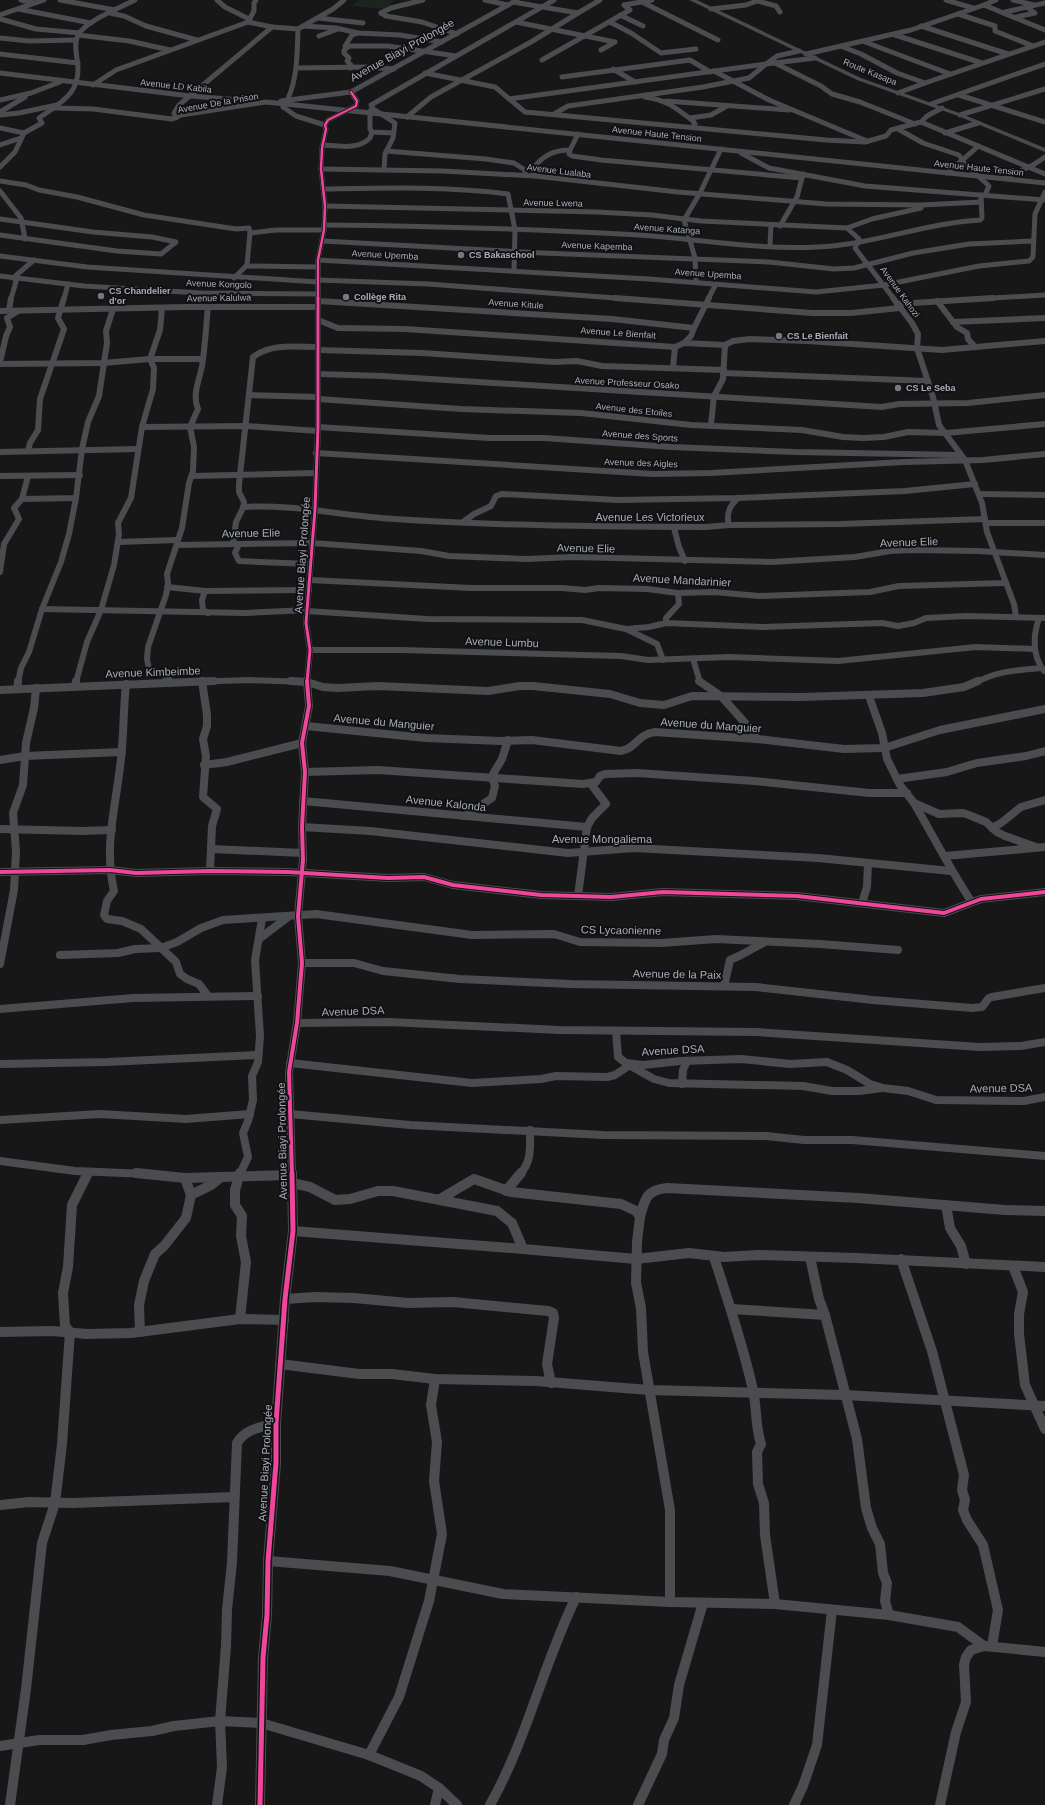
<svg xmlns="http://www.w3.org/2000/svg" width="1045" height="1805" font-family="Helvetica,sans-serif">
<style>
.green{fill:#1d241e}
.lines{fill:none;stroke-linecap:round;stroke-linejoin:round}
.minor-far3{stroke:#4b4c50;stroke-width:5}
.minor-far2{stroke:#4b4c50;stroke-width:6}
.minor-far1{stroke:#4b4c50;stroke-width:8}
.minor{stroke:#4b4c50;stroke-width:10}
.secondary{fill:#4a4a4e;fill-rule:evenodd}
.cycleway-far3-casing{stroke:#111113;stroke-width:4}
.cycleway-far2-casing{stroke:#111113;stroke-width:5}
.cycleway-far1-casing{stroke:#111113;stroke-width:6}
.cycleway-casing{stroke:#111113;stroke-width:8}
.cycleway-far3{stroke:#ed469a;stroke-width:2.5}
.cycleway-far2{stroke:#ed469a;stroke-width:3}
.cycleway-far1{stroke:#ed469a;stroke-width:4}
.cycleway{stroke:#ed469a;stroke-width:5}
.poi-dot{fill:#757880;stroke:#111113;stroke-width:1.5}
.labels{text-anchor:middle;stroke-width:4;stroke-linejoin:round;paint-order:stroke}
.far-street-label{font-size:9px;fill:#a8adb8;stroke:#111113}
.far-poi-label{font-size:9px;font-weight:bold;fill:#a8adb8;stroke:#111113;text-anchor:start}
.street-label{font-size:11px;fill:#a8adb8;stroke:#111113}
</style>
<rect width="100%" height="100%" fill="#171717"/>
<path class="green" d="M359,0H394L385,9L352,6Z"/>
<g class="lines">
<g class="minor-far3">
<path d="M21,0L34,3"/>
<path d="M60,0L115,10"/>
<path d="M217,0L225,7L249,19"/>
<path d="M485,0L508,5"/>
<path d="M754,0L776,6L780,12"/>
<path d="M946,0L973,8"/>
<path d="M1013,0L1034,5"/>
<path d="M513,2L578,13L600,0"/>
<path d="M642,2L718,40"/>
<path d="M984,5L996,0"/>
<path d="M18,9L91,23"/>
<path d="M711,9L746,5L757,1"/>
<path d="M1005,12L1045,3"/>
<path d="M110,13L124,16L146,26L197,40"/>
<path d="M381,13L386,16L422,22L457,34"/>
<path d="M381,13L391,8L423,0"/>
<path d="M958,14L995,26V31L1033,46"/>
<path d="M0,15L44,0"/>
<path d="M620,15L643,26"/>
<path d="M1016,17L1035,13L1028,8"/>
<path d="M318,18L363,23"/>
<path d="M0,19L36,29L80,33"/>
<path d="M248,22L254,11V3L256,0"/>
<path d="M516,22L615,42L601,50"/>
<path d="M610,22L631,33L661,53L696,49"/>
<path d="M303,26L336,28L358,33L400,35L442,42"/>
<path d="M921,26L1008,54"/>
<path d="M358,33L352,35L345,46H388L456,56"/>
<path d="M78,35L129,41L170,50"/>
<path d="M895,35L982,63"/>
<path d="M319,36L338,29"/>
<path d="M0,38L29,41L76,40"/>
<path d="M865,42L950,74"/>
<path d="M348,47L344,50V53L349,58L347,61L351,65L350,68"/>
<path d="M843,47L861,54L897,73L925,83L898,93"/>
<path d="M0,54L78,63"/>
<path d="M806,54L911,30L984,5L1045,30"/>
<path d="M542,60L630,10L624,5L652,0"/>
<path d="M775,63L821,86L832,94L860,102L915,124"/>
<path d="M296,68L366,67L394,69"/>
<path d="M613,69L635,82"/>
<path d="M714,71L769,100L867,141"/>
<path d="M0,73L190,96L254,101"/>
<path d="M425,73L495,87L525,112L826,140L865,142L886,136L891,130L921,122L927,116L942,108"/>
<path d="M562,77L690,60L710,72"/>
<path d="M925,83L1045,42"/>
<path d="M93,85L116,70L248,22L272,27L298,29"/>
<path d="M959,95L1045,122"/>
<path d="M645,97C667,100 676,108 693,121L695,124L693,127"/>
<path d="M509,99L766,64L777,56L799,51"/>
<path d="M0,100L31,93L60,82"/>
<path d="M281,101L351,92L517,0"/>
<path d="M666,101L789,110"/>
<path d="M931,104L1045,64"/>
<path d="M54,108L93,109L172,119L181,115L266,102L1045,183"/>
<path d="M372,109L370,111V129L372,132L394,133"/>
<path d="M0,112L25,97"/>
<path d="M554,114L568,106L703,87L749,78L766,64L815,58"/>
<path d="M0,115L19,113L57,105"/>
<path d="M960,115L1045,89"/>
<path d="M407,117L431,97L531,42L578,13"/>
<path d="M176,118L174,113L179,105L272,27"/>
<path d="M690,118L711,115L727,106"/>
<path d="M921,122L1045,174"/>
<path d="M325,125L296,116L283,107C298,86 297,54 298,29L333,9L344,0"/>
<path d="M0,128L24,133"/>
<path d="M898,129L923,143L959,155L964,163L989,186L985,195"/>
<path d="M945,133L978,123"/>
<path d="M0,145L21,138"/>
<path d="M323,145C339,146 358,150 370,138L372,132"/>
<path d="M570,150L569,154L572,156L601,160L802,178"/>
<path d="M386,151L486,159L514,163L525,170V175"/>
<path d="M741,153L769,168L865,186L1045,200"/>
<path d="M0,167L15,152L24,133L42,123L39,118C62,102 83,92 77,59C76,51 74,43 78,35C87,20 120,8 135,0"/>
<path d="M321,169L443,171L535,176L678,192L826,204L921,205L981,202"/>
<path d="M384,170L385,154L393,138L395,123L372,108L371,105L554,0"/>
<path d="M947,173C957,164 968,156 978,146"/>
<path d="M535,176L532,170C542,156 553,150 570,150L578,134"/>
<path d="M1005,178L1033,165L1045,157"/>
<path d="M0,181L26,185L39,190L77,197L144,215L236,229L249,228L250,233L247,265L234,278"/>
<path d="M323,189C384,188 447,186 508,194L515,230L514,271"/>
<path d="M0,191L21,218L25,239"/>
<path d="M325,206L597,212L652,215L701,221L847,228L859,239L855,248L894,299"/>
<path d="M0,219L93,232L152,237L176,242L161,254L117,251L0,235"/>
<path d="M324,225C429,226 534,229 639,235C698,239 758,250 817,247C872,245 925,223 980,220L982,218L981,195"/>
<path d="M780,226L797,197L803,174"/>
<path d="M847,228L872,219L921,208"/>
<path d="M250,233L276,230H324"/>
<path d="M323,241L542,253L769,262L834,269L854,268L913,253L969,244L1034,241"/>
<path d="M770,245L771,225"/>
<path d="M0,256L87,267L318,282"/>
<path d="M318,260L649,279L816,292L884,285L979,266L1029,261L1033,257L1035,214L1045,192"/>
<path d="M246,266L318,267"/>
<path d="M0,276L84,286L201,293L318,294"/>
<path d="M13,278L34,260"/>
<path d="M318,280L428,284L629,299"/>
<path d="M696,282L695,258L684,220L700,193L721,149"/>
<path d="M11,299L17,278"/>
<path d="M64,299L68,284"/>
<path d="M318,299V260L324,230L325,206L321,169L322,148L326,129L325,125L328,120L356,106L357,101L351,92"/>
<path d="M708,299L716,284"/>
<path d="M977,299L1045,295"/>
</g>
<g class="minor-far2">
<path d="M615,298L812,313H851L900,308"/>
<path d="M893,298L912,323L918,334L917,348L933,397L939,425L965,460L982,503L987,532L1014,604L1016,616"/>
<path d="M318,301L612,319L694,328L691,336L684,343"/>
<path d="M937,301L957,327L967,333L968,339L975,347"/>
<path d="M897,304L993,298"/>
<path d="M9,310L11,298"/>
<path d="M0,311L185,307H318"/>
<path d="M318,320L338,328L405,329L675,347L684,343L725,345L733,341L750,339L808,341L942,350L1045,341"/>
<path d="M953,322L1045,318"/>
<path d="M694,328L709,298"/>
<path d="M318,350L422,353L554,362L577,361L602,366L724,370"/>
<path d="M0,362L6,336L10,327L7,318L18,311"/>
<path d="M0,364L103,363L150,359H202"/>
<path d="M673,368L675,347"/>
<path d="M723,373L928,381"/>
<path d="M318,374L382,376L882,407L899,404L968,403L1045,395"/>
<path d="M249,395L318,397"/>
<path d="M318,399L461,409L581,413L691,425L802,430L843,437L863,438L884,437L908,432L946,433L1045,424"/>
<path d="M711,424L714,396L723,379L725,345"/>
<path d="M142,427L247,426L318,431"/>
<path d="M318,427L489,438H544L671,447L795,452L961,455"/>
<path d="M28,451L30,443L38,430L40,399L64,329L58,318L64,298"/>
<path d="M0,452L138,449"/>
<path d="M316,453L653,474L711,473L904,462L983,460L1045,454"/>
<path d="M0,476L80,475"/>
<path d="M28,476L22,499L76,498L82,449L88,422L99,396L107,343L106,331L113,309"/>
<path d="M192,476L316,473"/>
<path d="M979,494L1045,495"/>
<path d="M243,507C294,504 343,516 394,519C498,526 602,527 706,527L729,525L841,524L985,519"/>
<path d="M463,522L474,514L491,506L496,496L502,494L618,500L738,498L905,491L975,484"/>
<path d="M986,523H1045"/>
<path d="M729,525C726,514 729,506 738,498"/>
<path d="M674,528L679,547L685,561"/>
<path d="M118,542L177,540"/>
<path d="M233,544L236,522L244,506V502L239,492V484L253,357C272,343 296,347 318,347"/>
<path d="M239,544L235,553L239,561L310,564"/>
<path d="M177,545L312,543L421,551L449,556L526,559L574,557L771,562L855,557L890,551L913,550L977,551L1045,555"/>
<path d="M0,572L4,544L19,519L14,508L22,499"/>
<path d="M310,580L471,588H562L585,590L599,588L647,589L678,593L714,592L759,596L870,592L899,586L1005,583"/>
<path d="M167,587L205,591L309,590"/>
<path d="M205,591L202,600L203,610L208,613"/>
<path d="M42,609L246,613L307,610"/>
<path d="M307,611L427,619L582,620L626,629L657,644L663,660"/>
<path d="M1039,618C1033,636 1032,655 1044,671"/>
<path d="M666,623V618L679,604L678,593"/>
<path d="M626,629L649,627L666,623L763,627L882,623L898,626L914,623L926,618L966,616L1045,618"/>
<path d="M310,650H401L621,656L648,660L729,657L838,661L976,647L1035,649"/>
<path d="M693,659L700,682"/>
<path d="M18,682L21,668L29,652L42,609L61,562L69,534L76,498"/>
<path d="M76,682L87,642L101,610L114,565L119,534L118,523L131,498L142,427L153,389L154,368L150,359L160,330L162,308"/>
<path d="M170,682L162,673L149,669L147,659L148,647L166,595L168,584L167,574L182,528L189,483L193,471L194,447L190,427L198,409C192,394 199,382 202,366C205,347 206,327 208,307"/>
<path d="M189,682L250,680L308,682"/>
<path d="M307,682L310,650L306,623L315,509L318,427V298"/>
<path d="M977,682C997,671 1018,670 1041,668"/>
</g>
<g class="minor-far1">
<path d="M169,681L170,683"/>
<path d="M202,681L207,715V726L203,739L206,756L203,797L217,809L212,826L210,871"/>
<path d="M291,681L307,682L323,687L338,688L378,686L488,691L520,686H533L610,694L640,703L664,705L692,696L802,697L923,693L964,687L978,681"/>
<path d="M699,681L721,696L753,732L757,739"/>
<path d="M126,684C123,711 124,739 120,767C115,810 104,847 114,891L107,901L104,915L107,919L122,921L141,929L176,962L180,974L187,979L199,984L208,996"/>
<path d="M75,686L76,681"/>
<path d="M17,689L18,681"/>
<path d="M0,690L214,681"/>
<path d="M869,696L882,733L887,759L900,785L914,803L939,814L963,813L969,815L986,822L997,832L1005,836L1036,847"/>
<path d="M306,726L426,738L501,741L532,740L621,751C637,748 636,735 655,732L757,739L844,749L884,748L940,730L1045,709"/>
<path d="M0,760L25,756L122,752"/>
<path d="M204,765L227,762L302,743"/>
<path d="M305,772L378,770L583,784L596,782L600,776L605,774L637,773L754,781L869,793H907"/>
<path d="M897,779L947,772L977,763L1026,756L1045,751"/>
<path d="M303,801L587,827"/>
<path d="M914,803C933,836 950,869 971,901"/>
<path d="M465,816L492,798L495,786L492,778L493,774L502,759L508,740"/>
<path d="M302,827L370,831L568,853L634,848L818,858L951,871"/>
<path d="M992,828L1001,823L1021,807L1045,800"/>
<path d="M0,829L82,831L112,830"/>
<path d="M211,849L303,853"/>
<path d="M945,856L1045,847"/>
<path d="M0,872L110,870L136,873L210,871L288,872L388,878L424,877L453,885L541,895L611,897L663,892L797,896L944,913L981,899L1045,892"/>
<path d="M578,896L587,827L592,818L606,804L591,784"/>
<path d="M862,903L867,887L868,863"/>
<path d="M259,939L288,917"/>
<path d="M60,955L118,953L135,949L161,948L177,942L201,928L223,920L316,914L472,935L554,934L580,942L661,943L716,939L820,944L898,950"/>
<path d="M302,963H354L383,971L460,979L570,984L756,987L873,1000L972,1008L982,1007L989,998L992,997L1045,988"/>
<path d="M0,964L14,890L16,851L13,813L23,785L26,743L34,708L36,688"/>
<path d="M724,986L730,960C743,955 753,948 765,942"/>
<path d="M0,1009L133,998L258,996"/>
<path d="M297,1023L389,1022L559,1030L756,1032L980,1047L1021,1046L1045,1042"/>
<path d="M616,1031L618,1057L626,1063L643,1065L681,1061L741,1059L790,1064L827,1062L847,1070L870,1084L883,1088L908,1091L936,1100L1024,1101L1045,1097"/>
<path d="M290,1063L472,1083L541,1079L556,1076L607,1077L615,1075L630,1065"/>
<path d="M0,1064L107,1062L258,1055"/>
<path d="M629,1065L654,1079L669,1083L803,1086L832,1091H859L882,1088"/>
<path d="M682,1084L683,1070L687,1061"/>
<path d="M290,1114L410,1125L603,1135L766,1136L804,1140H852L1045,1156"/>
<path d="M0,1120L100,1114L186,1119L250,1114"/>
<path d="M0,1161L75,1171L147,1174"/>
<path d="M88,1174L89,1172"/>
<path d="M240,1174L248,1157L243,1133L248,1121L253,1100L252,1076L258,1062L260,1036L255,960L262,919"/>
<path d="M292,1174L289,1072L297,1023L302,963L298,916L303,860L302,827L305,772L302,743L309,706L307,681"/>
<path d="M520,1174C532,1162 530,1146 530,1130"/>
</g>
<g class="minor">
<path d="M136,1173L185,1178L292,1175"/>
<path d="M292,1183L310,1187L335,1200L350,1199L378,1191H393L497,1211L512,1223L523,1249L636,1259L689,1253L724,1257L758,1255L856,1258L1045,1267"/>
<path d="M506,1191L521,1173"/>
<path d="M191,1195L211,1185L221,1177"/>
<path d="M440,1199L474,1179L511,1192L621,1204L636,1211L640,1217L637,1242L636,1283L641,1308L643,1352L670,1510V1602"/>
<path d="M946,1205L950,1228L961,1246L966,1264"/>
<path d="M640,1217C645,1199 646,1190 667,1188L858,1198L1005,1210L1045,1211"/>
<path d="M293,1231L523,1249"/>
<path d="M714,1257C728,1301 743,1345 753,1390C757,1408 755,1426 761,1444L757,1452L758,1484L764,1503L765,1535L775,1604"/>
<path d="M810,1257L819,1299L825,1315L857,1439L866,1508L872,1528L880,1544L883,1573L887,1583L885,1601L889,1615"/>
<path d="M901,1259L932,1351L964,1475L962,1490L965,1500L963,1510L967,1520L983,1545L998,1610L992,1646"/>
<path d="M1013,1266L1023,1292L1019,1314V1334L1025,1385L1045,1429"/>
<path d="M285,1299L315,1297L354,1298L408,1303L453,1302L548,1311L553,1313L554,1318L547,1364L551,1383"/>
<path d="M731,1309L825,1315"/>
<path d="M240,1319L246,1262L241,1236L242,1216L235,1205V1190L240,1173"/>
<path d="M0,1332L52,1331L87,1334L131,1333L240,1319L284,1320"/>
<path d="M140,1332L139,1305L144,1281L155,1254L164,1246L186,1218L191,1195L185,1178"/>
<path d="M280,1364L359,1374H392L435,1379L536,1381L649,1390L845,1395L1045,1406"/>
<path d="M0,1505L29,1502L73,1503L234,1497"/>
<path d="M268,1561L390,1571L503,1594L670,1602L775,1604L889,1615L958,1627L984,1646L1045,1652"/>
<path d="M0,1746L39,1740H83L111,1735L152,1731L174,1726L220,1721L261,1723L369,1755L421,1776L439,1788L457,1805"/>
<path d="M369,1755L399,1697L429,1601L442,1534L434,1481L437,1442L431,1405L435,1379"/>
<path d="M10,1805L26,1689L42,1543L55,1503L62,1444L70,1332L65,1326L63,1293L68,1267L72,1205L88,1173"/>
<path d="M217,1805L222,1767L220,1721L226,1646L227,1610L232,1562L237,1443C245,1429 261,1427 276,1423"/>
<path d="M260,1805L263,1658L267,1615L268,1561L276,1463V1423L285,1299L293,1231L292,1173"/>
<path d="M435,1805L439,1788"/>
<path d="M490,1805C527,1739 543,1665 576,1597"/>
<path d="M638,1805L662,1754L664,1740L674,1718L679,1685L703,1603"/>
<path d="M794,1805L803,1786L817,1745L832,1610"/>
<path d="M940,1805L956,1732L966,1702L964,1665L966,1657L971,1650L984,1646"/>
</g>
<path class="secondary" d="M689,0H697L861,78L962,114L1045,148V152L958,116L857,80Z"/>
<g class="cycleway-far3-casing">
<path id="cycleway-far3" d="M318,299V260L324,230L325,206L321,169L322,148L326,129L325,125L328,120L356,106L357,101L351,92"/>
</g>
<g class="cycleway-far2-casing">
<path id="cycleway-far2" d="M307,682L310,650L306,623L315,509L318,427V298"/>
</g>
<g class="cycleway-far1-casing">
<g id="cycleway-far1">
<path d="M0,872L110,870L136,873L210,871L288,872L388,878L424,877L453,885L541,895L611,897L663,892L797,896L944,913L981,899L1045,892"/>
<path d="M292,1174L289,1072L297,1023L302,963L298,916L303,860L302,827L305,772L302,743L309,706L307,681"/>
</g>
</g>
<g class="cycleway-casing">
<path id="cycleway" d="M260,1805L263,1658L267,1615L268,1561L276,1463V1423L285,1299L293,1231L292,1173"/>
</g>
<use href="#cycleway-far3" class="cycleway-far3"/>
<use href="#cycleway-far2" class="cycleway-far2"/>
<use href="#cycleway-far1" class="cycleway-far1"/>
<use href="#cycleway" class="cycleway"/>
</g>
<g class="poi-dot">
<circle cx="461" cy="255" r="4"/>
<circle cx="101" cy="296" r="4"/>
<circle cx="346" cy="297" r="4"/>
<circle cx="779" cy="336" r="4"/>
<circle cx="898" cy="388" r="4"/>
</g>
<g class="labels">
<g class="far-street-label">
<text transform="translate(870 72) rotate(22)" y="3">Route Kasapa</text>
<text transform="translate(176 86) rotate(6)" y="3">Avenue LD Kabila</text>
<text transform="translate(218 103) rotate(-10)" y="3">Avenue De la Prison</text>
<text transform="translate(657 134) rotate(6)" y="3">Avenue Haute Tension</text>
<text transform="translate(979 168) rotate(6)" y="3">Avenue Haute Tension</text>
<text transform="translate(559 171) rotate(7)" y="3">Avenue Lualaba</text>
<text transform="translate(553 203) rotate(1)" y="3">Avenue Lwena</text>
<text transform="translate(667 229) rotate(4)" y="3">Avenue Katanga</text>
<text transform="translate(597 246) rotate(2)" y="3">Avenue Kapemba</text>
<text transform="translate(385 255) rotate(3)" y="3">Avenue Upemba</text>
<text transform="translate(708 274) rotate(4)" y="3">Avenue Upemba</text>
<text transform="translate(219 284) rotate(2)" y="3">Avenue Kongolo</text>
<text transform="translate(900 292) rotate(54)" y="3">Avenue Kahozi</text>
<text transform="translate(219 298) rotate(-1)" y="3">Avenue Kalulwa</text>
<text transform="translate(516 304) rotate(4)" y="3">Avenue Kitule</text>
<text transform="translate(618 333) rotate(4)" y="3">Avenue Le Bienfait</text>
<text transform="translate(627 383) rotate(3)" y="3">Avenue Professeur Osako</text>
<text transform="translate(634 410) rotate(6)" y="3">Avenue des Etoiles</text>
<text transform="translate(640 436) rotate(4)" y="3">Avenue des Sports</text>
<text transform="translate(641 463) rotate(2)" y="3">Avenue des Aigles</text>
</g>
<g class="far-poi-label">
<text x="469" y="258">CS Bakaschool</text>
<text x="109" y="294">CS Chandelier<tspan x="109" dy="10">d'or</tspan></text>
<text x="354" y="300">Collège Rita</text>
<text x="787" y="339">CS Le Bienfait</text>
<text x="906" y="391">CS Le Seba</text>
</g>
<g class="street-label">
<text transform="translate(402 50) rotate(-29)" y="4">Avenue Biayi Prolongée</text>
<text x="650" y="521">Avenue Les Victorieux</text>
<text transform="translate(251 533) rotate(-1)" y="4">Avenue Elie</text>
<text transform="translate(909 542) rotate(-2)" y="4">Avenue Elie</text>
<text transform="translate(586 548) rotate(1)" y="4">Avenue Elie</text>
<text transform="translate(302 555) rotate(-86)" y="4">Avenue Biayi Prolongée</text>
<text transform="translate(682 580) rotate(3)" y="4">Avenue Mandarinier</text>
<text transform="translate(502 642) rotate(2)" y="4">Avenue Lumbu</text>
<text transform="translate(153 672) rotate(-2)" y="4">Avenue Kimbeimbe</text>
<text transform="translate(384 722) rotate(5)" y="4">Avenue du Manguier</text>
<text transform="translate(711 725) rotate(4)" y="4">Avenue du Manguier</text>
<text transform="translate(446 803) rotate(6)" y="4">Avenue Kalonda</text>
<text x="602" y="843">Avenue Mongaliema</text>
<text transform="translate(621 930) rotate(1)" y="4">CS Lycaonienne</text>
<text transform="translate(677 974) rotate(1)" y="4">Avenue de la Paix</text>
<text transform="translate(353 1011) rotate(-2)" y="4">Avenue DSA</text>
<text transform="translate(673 1050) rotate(-3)" y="4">Avenue DSA</text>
<text transform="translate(1001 1088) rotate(-1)" y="4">Avenue DSA</text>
<text transform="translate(282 1141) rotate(-91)" y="4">Avenue Biayi Prolongée</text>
<text transform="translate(265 1463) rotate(-87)" y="4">Avenue Biayi Prolongée</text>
</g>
</g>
</svg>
